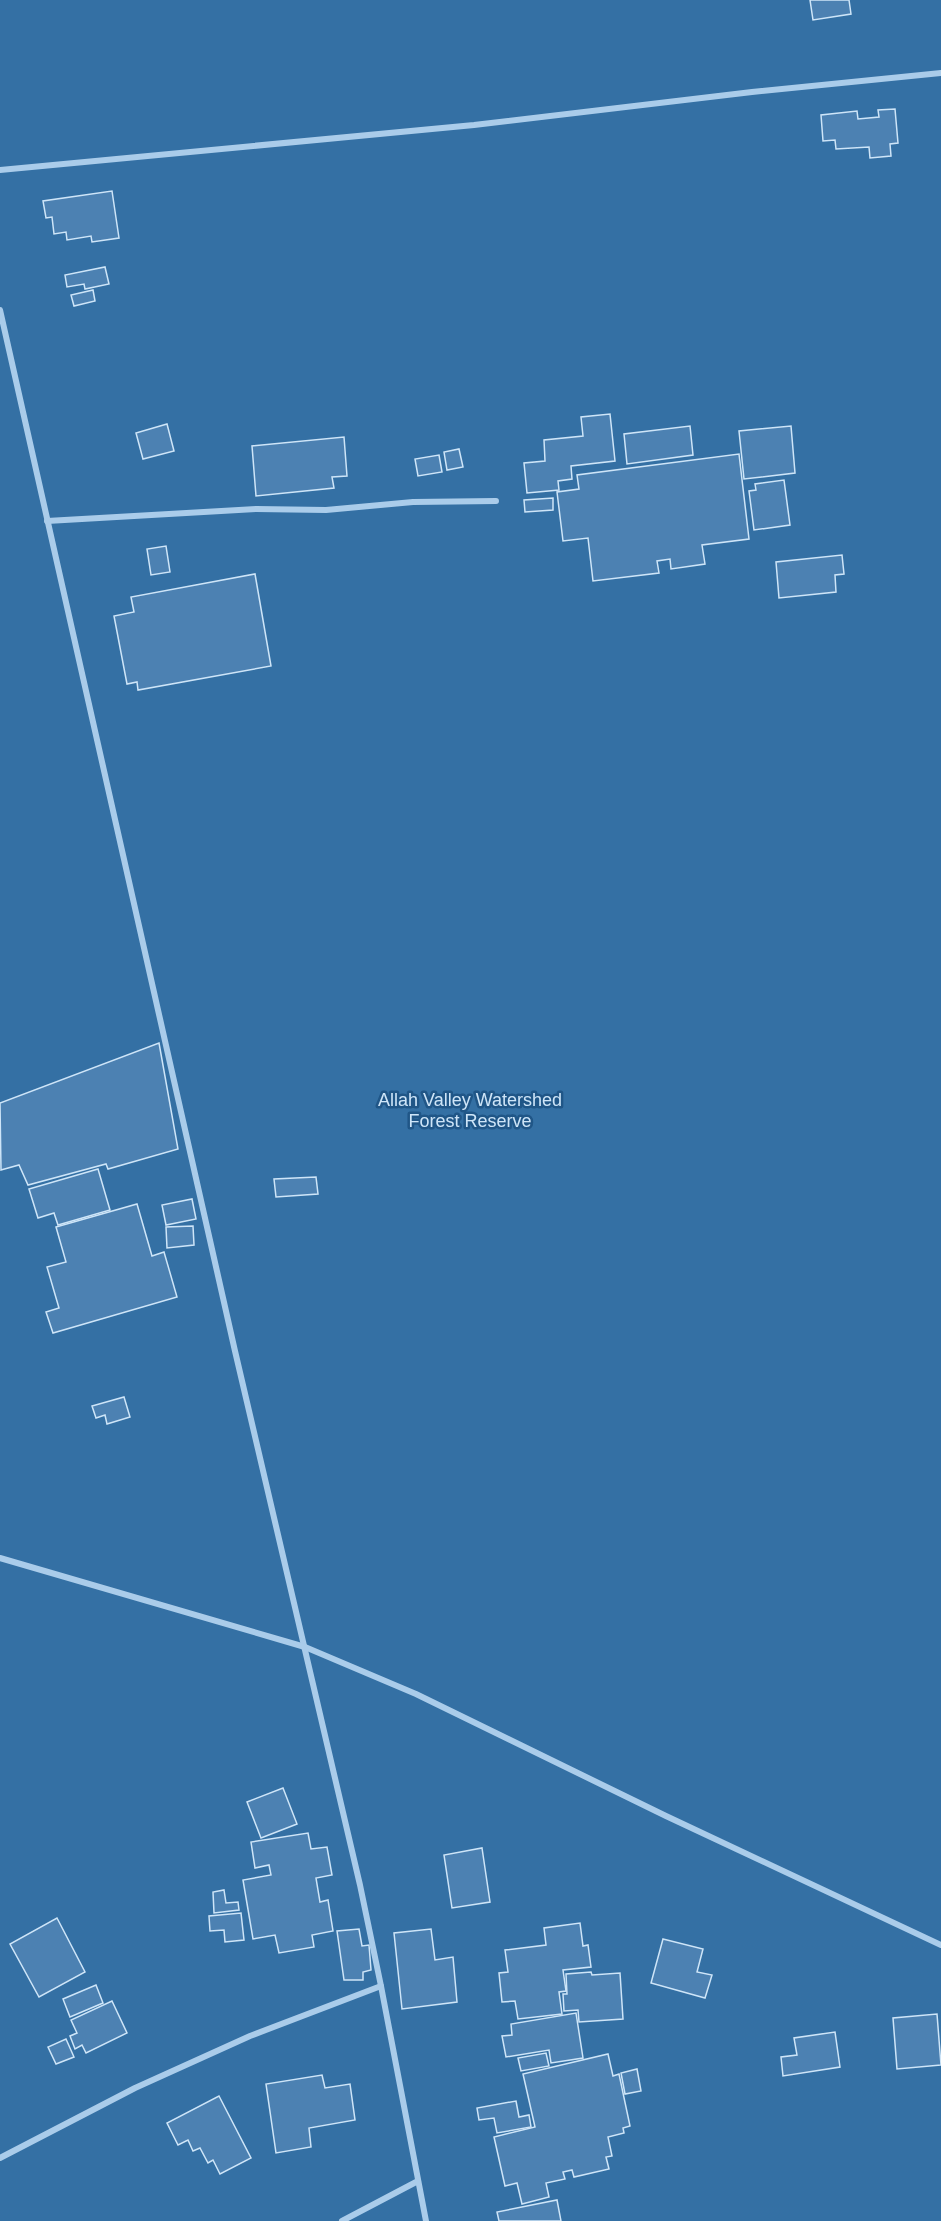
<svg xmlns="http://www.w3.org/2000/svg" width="941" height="2221" font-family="Helvetica,sans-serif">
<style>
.green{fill:#3470a4}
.building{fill:#4c81b2;stroke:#cee5f8;stroke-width:1.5}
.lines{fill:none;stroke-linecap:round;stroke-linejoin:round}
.minor{stroke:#aaccea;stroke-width:6}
.labels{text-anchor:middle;stroke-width:5;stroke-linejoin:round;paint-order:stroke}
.park-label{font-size:18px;fill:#cee5f8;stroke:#205687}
</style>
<rect width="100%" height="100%" fill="#205687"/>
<rect class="green" x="0" y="0" width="941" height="2221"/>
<g class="building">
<path d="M810,0H849L851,14L813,20Z"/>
<path d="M895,109L898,143L890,144L891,156L870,158L869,147L836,149L835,140L823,141L821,115L857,111L858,119L879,117L878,110Z"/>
<path d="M112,191L119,238L92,242L91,236L67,240L66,232L54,234L52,217L46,218L43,201Z"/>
<path d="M105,267L109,284L85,289L84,284L67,287L65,275Z"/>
<path d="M93,290L95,301L74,306L71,295Z"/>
<path d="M610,414L615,461L571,466L572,479L558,481L559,490L527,493L524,463L545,461L544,440L583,436L581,417Z"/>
<path d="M167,424L174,451L143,459L136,433Z"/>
<path d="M690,426L693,455L627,464L624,434Z"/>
<path d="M791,426L795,473L744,479L739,431Z"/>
<path d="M344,437L347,476L332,477L334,488L256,496L252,446Z"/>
<path d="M459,449L463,467L447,470L444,452Z"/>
<path d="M739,454L749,539L702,545L705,564L671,569L670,559L657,561L659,573L593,581L588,538L563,541L557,492L579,489L577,475Z"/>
<path d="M439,455L442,472L418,476L415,459Z"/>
<path d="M784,480L790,525L754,530L749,491L756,490L755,484Z"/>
<path d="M553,498V510L525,512L524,500Z"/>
<path d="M166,546L170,572L151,575L147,549Z"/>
<path d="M842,555L844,574L835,575L836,592L779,598L776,562Z"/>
<path d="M255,574L271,666L138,690L137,682L127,684L114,616L134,612L131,597Z"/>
<path d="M159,1043L178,1149L108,1169L106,1164L28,1185L19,1165L1,1170L0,1103Z"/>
<path d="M98,1169L110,1210L58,1225L54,1213L38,1218L29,1189Z"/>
<path d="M316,1177L318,1194L276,1197L274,1179Z"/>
<path d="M192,1199L196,1219L166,1225L162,1205Z"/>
<path d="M137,1204L152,1256L164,1252L177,1297L53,1333L46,1312L59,1308L47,1267L66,1262L56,1227Z"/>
<path d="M193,1226L194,1245L167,1248L166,1227Z"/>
<path d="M124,1397L130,1417L107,1424L105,1415L96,1418L92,1406Z"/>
<path d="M283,1788L297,1824L261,1838L247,1802Z"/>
<path d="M308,1833L311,1849L327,1847L332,1875L316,1878L320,1902L328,1900L333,1931L312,1935L314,1947L279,1953L275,1935L253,1939L243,1880L271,1875L269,1865L255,1868L251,1842Z"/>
<path d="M482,1848L490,1902L452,1908L444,1855Z"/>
<path d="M224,1890L226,1903L238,1902L239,1910L214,1913L213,1892Z"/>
<path d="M241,1913L244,1940L225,1942L224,1930L210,1931L209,1916Z"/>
<path d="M57,1918L85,1972L39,1997L10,1944Z"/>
<path d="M580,1923L583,1946L588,1945L591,1967L563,1970L566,1991L559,1992L562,2014L518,2019L515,2001L502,2002L499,1973L508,1972L505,1950L546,1945L544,1928Z"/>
<path d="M359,1929L362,1946L369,1945L371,1970L363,1972V1980H344L337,1931Z"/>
<path d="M431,1929L435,1960L453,1957L457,2002L402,2009L394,1933Z"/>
<path d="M663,1939L703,1949L697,1972L712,1975L705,1998L651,1983Z"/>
<path d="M591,1972L592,1975L620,1973L623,2019L579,2022L578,2010L564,2011L563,1994H567L566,1974Z"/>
<path d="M96,1985L103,2003L70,2017L63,1999Z"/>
<path d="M112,2001L127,2033L86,2053L82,2045L75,2049L70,2036L77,2033L71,2020Z"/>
<path d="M576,2013L583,2058L551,2063L549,2050L506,2057L502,2036L512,2035L511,2024Z"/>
<path d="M937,2014L941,2065L897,2069L893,2018Z"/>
<path d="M835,2032L840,2067L783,2076L781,2057L797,2055L794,2038Z"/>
<path d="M66,2039L74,2057L56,2064L48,2047Z"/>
<path d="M546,2053L549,2066L521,2071L518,2058Z"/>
<path d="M608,2054L613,2076L619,2074L630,2126L623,2128L624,2133L608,2137L612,2156L606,2157L609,2169L574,2177L572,2170L563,2172L565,2179L546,2183L549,2197L522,2204L517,2183L505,2186L494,2137L535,2127L523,2074Z"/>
<path d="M637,2069L641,2091L625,2094L621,2073Z"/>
<path d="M322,2075L325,2088L350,2084L355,2120L309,2128L311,2147L276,2153L266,2084Z"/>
<path d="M219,2096L251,2158L220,2174L213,2160L208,2163L200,2148L193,2151L188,2140L178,2145L167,2123Z"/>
<path d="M516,2101L519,2117L529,2115L531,2127L497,2133L494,2118L479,2120L477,2108Z"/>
<path d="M557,2200L561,2221H499L497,2212Z"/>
</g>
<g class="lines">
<g class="minor">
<path d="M0,170L474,125L752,92L941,73"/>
<path d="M0,310L235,1351L360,1885L381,1986L426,2221"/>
<path d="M47,521L256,509L326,510L413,502L496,501"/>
<path d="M0,1558L305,1647L416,1694L666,1816L941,1945"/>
<path d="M0,2158L135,2088L250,2036L381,1986"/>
<path d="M342,2221L418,2181"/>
</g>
</g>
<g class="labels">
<g class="park-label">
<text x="470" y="1106">Allah Valley Watershed<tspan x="470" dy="21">Forest Reserve</tspan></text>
</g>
</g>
</svg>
